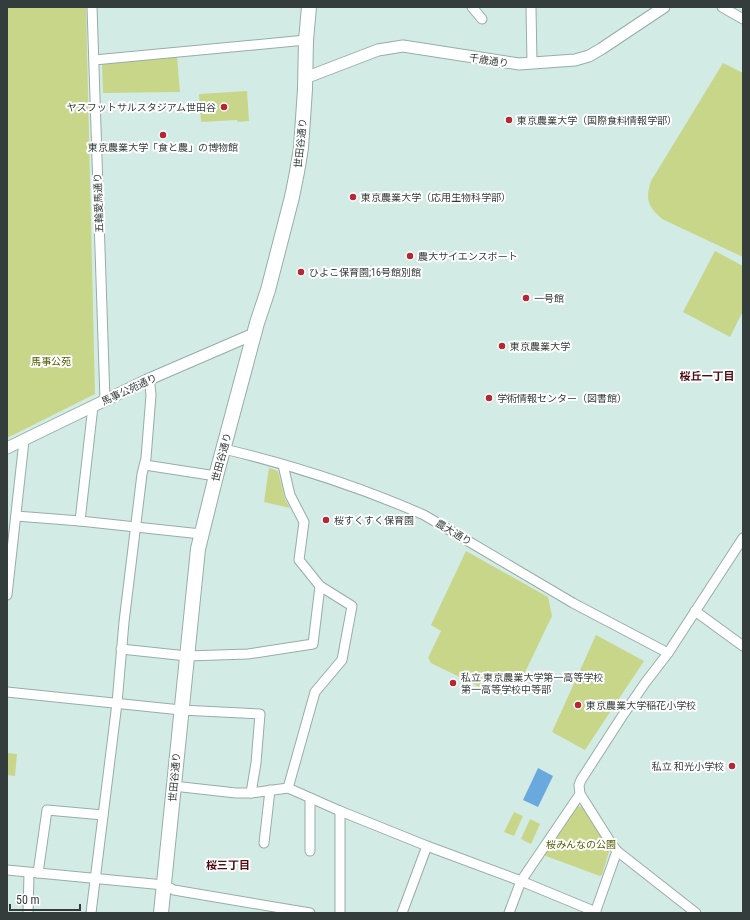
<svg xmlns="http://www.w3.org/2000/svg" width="750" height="920" font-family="'Roboto Condensed','Noto Sans JP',sans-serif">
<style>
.green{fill:#c8d68a}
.water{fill:#69a9dd}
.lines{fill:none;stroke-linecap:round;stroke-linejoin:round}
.minor-casing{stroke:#97ada8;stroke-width:11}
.tertiary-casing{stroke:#97ada8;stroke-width:13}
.primary-casing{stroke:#97ada8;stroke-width:16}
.minor{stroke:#fff;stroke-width:9}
.tertiary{stroke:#fff;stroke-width:11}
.primary{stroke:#fff;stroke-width:14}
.poi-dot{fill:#b72635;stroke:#fff;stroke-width:1.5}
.labels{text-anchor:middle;stroke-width:4;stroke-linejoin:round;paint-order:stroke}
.street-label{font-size:10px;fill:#343d3b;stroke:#fff}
.poi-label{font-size:10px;fill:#343d3b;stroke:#fff;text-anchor:start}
.park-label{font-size:10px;fill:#525c00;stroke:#fff}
.neighbourhood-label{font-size:11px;font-weight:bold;fill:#500b12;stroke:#fff}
</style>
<rect width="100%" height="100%" fill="#d3ebe5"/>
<g class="green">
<path d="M7,7H86L95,394L7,438Z"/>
<path d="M177,57L180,92L103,93L102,64Z"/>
<path d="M723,63L743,73V257L662,219C648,206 645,200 651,181Z"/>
<path d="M247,91L249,121L238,122L237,120L201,122L199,94Z"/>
<path d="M715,251L743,266V311L730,337L683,312Z"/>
<path d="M269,468L278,471L285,499L290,508L264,502Z"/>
<path d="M466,551L548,597L552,616L517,689L498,696L431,663L428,658L441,631L431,625Z"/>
<path d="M596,635L644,661L585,750L552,732Z"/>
<path d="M7,753L17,754L15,776L7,775Z"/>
<path d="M577,806L585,807L611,845L602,875L600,876L543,855Z"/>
<path d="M514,812L523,816L514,836L504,832Z"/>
<path d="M530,819L540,824L531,844L521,839Z"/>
</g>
<path class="water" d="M538,768L553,776L538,807L523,800Z"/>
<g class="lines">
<g class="minor-casing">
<g id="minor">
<path d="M92,7L105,400"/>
<path d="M472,7L482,19"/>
<path d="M531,7L532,63"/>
<path d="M722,7L743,19"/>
<path d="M94,60L306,40"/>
<path d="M224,449C292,465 360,487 424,515L573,603L668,653"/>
<path d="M145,465L216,476"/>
<path d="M283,465L290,495L304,522L299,560L320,586L352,606L342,660L315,692L288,788"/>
<path d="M16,516L80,521L201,534"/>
<path d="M80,521L93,406"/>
<path d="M7,595L24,441"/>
<path d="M695,611L743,646"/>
<path d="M121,649L187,656L248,654L313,644L320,586"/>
<path d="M7,692L181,710L260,714L256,763L251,793"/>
<path d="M173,786L236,793H251L288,788L340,811L427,846L521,881L596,912"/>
<path d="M580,794L611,843L617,851L696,913"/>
<path d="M310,798V851"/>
<path d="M264,843L270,790"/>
<path d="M7,870L164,885L174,890L310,913"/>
<path d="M38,873L47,810L103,815"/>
<path d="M28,913L29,873"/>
<path d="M91,913L117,703L124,622L142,474L146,458L151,395L150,385L147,380"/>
<path d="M340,913V811"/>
<path d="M402,913L427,846"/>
<path d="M509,913L521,881L580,794L579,785L581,780L621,718L645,683L668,653L743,538"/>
<path d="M595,913L617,851"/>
</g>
</g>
<g class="tertiary-casing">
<g id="tertiary">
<path d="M305,78L378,50L403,46L519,64L575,60L589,56L601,49L664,7"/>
<path d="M7,448L147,380L249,336L253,338"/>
</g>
</g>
<g class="primary-casing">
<path id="primary" d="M161,913L198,549L216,476L257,323L268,290L292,197L297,172L301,148L305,89L306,40L309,7"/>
</g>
<use href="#minor" class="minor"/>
<use href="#tertiary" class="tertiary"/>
<use href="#primary" class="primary"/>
</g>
<g class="poi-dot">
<circle cx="224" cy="107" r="4"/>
<circle cx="509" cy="120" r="4"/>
<circle cx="163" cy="135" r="4"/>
<circle cx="353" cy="197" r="4"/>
<circle cx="410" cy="256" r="4"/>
<circle cx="301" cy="272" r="4"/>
<circle cx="526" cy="298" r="4"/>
<circle cx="502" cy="346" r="4"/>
<circle cx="489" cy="398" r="4"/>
<circle cx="326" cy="520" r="4"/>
<circle cx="453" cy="683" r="4"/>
<circle cx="578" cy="705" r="4"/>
<circle cx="732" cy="766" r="4"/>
</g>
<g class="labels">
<g class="street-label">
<text transform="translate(489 60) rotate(9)" y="4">千歳通り</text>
<text transform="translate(300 143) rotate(-84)" y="4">世田谷通り</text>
<text transform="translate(98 203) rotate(-92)" y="4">五輪愛馬通り</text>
<text transform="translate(129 389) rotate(-25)" y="4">馬事公苑通り</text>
<text transform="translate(221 457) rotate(-75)" y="4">世田谷通り</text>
<text transform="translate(454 532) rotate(31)" y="4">農大通り</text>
<text transform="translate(174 777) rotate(-85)" y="4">世田谷通り</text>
</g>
<g class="poi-label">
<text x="216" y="111" text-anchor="end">ヤスフットサルスタジアム世田谷</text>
<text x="517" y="124">東京農業大学（国際食料情報学部）</text>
<text x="163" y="151" text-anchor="middle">東京農業大学「食と農」の博物館</text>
<text x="361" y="201">東京農業大学（応用生物科学部）</text>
<text x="418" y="260">農大サイエンスポート</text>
<text x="309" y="276">ひよこ保育園;16号館別館</text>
<text x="534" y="302">一号館</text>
<text x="510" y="350">東京農業大学</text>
<text x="497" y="402">学術情報センター（図書館）</text>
<text x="334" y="524">桜すくすく保育園</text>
<text x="461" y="681">私立 東京農業大学第一高等学校<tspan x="461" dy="12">第一高等学校中等部</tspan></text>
<text x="586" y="709">東京農業大学稲花小学校</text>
<text x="724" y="770" text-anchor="end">私立 和光小学校</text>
</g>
<g class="park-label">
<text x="51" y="365">馬事公苑</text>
<text x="581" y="848">桜みんなの公園</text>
</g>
<g class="neighbourhood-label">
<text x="707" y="380">桜丘一丁目</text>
<text x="228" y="869">桜三丁目</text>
</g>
</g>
<rect width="750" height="920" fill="none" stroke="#343d3b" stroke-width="16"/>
<path d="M10 904v6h70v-6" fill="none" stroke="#343d3b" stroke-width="2"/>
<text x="16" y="904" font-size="12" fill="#343d3b" stroke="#ffffff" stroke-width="3" paint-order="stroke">50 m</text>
</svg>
